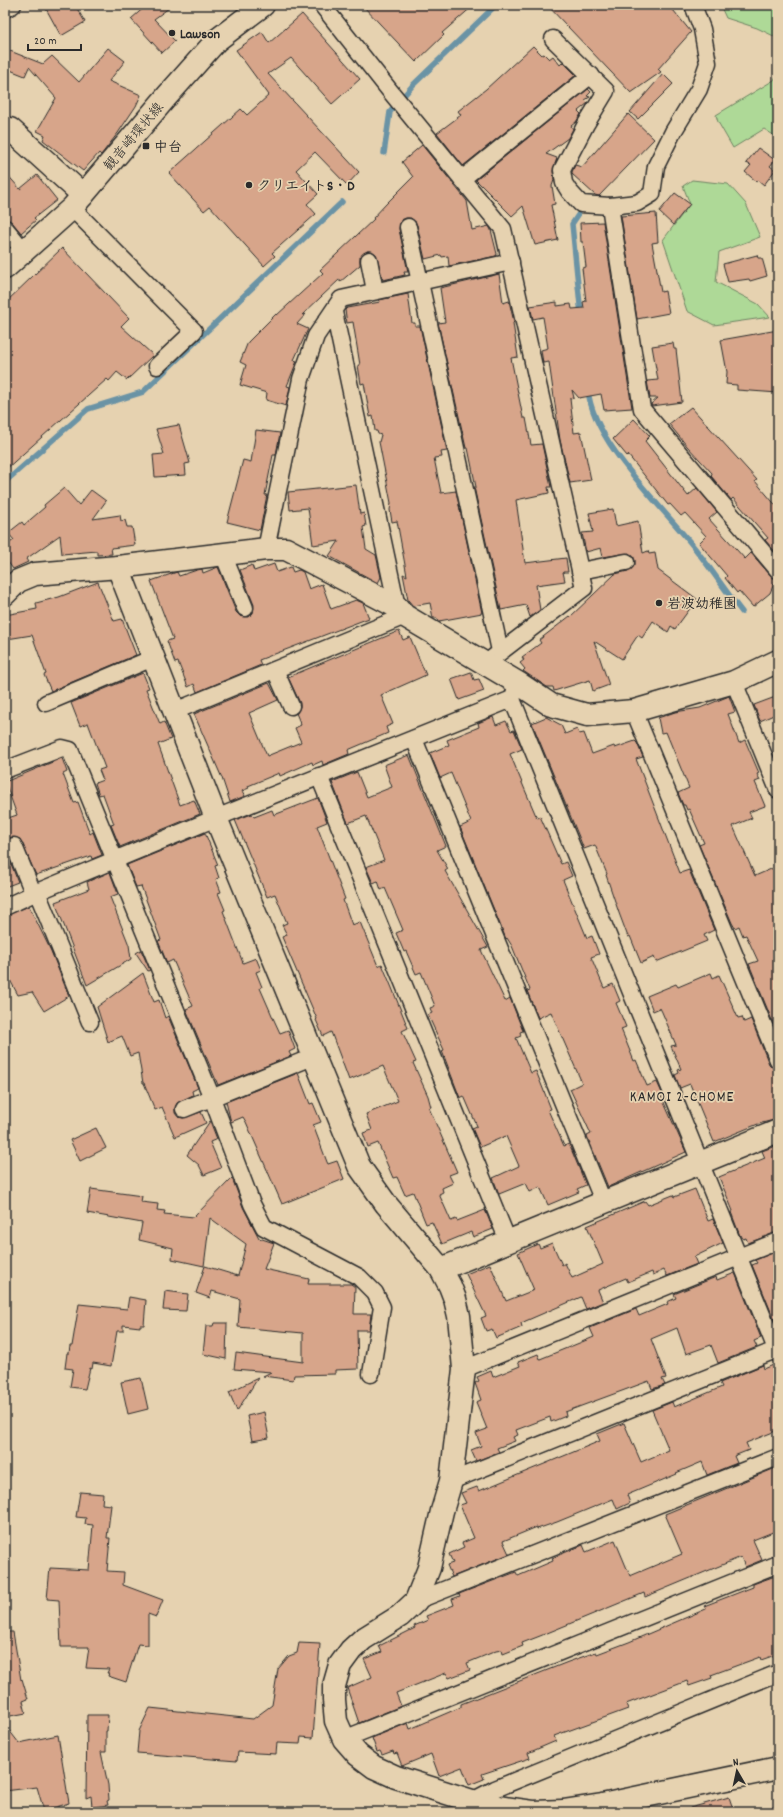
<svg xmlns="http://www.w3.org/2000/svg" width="783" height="1817" font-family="Dekko,'Klee One',sans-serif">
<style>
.green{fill:#aed997;stroke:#6c8261}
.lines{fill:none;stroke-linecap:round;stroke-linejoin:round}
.stream{stroke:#6b93a5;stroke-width:5.5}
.building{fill:#d7a58a;stroke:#2b2b2b}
.street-casing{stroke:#2b2b2b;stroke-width:19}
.secondary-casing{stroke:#2b2b2b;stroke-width:25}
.street{stroke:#e6d2b0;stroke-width:16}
.secondary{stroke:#e6d2b0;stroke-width:22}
.poi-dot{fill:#2b2b2b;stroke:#e6d2b0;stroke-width:1.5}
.labels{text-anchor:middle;stroke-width:3.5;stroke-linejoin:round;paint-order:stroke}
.poi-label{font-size:14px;font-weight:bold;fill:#2b2b2b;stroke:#e6d2b0;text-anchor:start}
.street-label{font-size:14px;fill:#2b2b2b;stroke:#e6d2b0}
.neighbourhood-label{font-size:15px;letter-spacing:1px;fill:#2b2b2b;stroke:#e6d2b0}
</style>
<rect width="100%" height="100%" fill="#e6d2b0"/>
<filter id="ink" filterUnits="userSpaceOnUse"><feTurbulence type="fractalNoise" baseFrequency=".025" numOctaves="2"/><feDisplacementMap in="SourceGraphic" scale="8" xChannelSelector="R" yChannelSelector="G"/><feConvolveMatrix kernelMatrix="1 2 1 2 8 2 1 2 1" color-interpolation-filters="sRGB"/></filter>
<g filter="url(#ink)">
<g class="green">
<path d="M720,5H778V38L757,28L726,18Z"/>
<path d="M778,72V138L764,129L733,148L718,122L716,115L774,80Z"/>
<path d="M692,180L728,184L746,204L760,237L719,252L716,282L758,304L770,317L714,325L687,311L663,240L690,204L683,186Z"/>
</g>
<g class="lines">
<g class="stream">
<path d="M384,153L390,112L413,85L496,5"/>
<path d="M578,215L572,224L581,315"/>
<path d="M588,390C593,441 657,501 689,541C708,564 724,589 742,612"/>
<path d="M5,482L88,409L143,392L342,202"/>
</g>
</g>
<g class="building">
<path d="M44,5H75L85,22L61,36Z"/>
<path d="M147,5H173L154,19L175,41L162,53L131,19Z"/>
<path d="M362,5H474L442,33L444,35L416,62Z"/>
<path d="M547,5H669L691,32L658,69L661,72L631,93Z"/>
<path d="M302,14L360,79L332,104L291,58L268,74L359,172L347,185L315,152L296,170L318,194L307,204L316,214L272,253L275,256L264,266L210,206L204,211L169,173L241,109L247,115L269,95L236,50L262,32L269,43Z"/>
<path d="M533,46L542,55L544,54L549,59L553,56L560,65L563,62L576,75L463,166L437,133L461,115L458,111L486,89Z"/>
<path d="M108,48L125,61L109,81L141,95L136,106L118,133L101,155L99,153L83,171L43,140L45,135L37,131L56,98L29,67L25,76L5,68V49L43,64L52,56L79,82Z"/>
<path d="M663,74L673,84L638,119L630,112Z"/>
<path d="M588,89L591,92L587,96L590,97L585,100L588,103L578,111L581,114L576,122L571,126L573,129L568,138L546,154L557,158L553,171L554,180L552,186L555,204L551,205L558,240L535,245L523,206L512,216L476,180Z"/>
<path d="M628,114L654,139L599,196L595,195L572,174V172L575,165L582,167Z"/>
<path d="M422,145L467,201L472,230L489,226L491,230L497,254L496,256L449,266L448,256L442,257L441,255L425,259L417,225L411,218H406L401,220L399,229L408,272H404L405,275L383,280L376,254L372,251H367L360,257V265L340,282V279L302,315L306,314L297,324L308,329L294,360L297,361L287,386L290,387L286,406L266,400L267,393L240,385L246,365L240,362L248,342L276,314L277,315L323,273L320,270L374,219L373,218L386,204L413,177L402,162Z"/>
<path d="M758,148L775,160L770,166L775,170L764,185L758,180L757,182L745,172L751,165L746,163Z"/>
<path d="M5,172L20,189L37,175L57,200L34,218L36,220L21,233L12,222L5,219Z"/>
<path d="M675,193L690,204L673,225L659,212Z"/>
<path d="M656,213L658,242L652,243L661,292L665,291L669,313L637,319L621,216Z"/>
<path d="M603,222L632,408L604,410L601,394L579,398L572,390L574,398L570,399L574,433L581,432L591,480L570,483L560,440L549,362L543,363L541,350L548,348L543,317L533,319L530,306L557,302V306L571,304L572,309L584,308L583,302L586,301L582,268L586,267L583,242H581L580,223Z"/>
<path d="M62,248L129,318L121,326L153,355L127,380L117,372L109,381L107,379L5,470V303Z"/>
<path d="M757,255L758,258H762L767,276L750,281L749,279L728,282L723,264Z"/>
<path d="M499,274L503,303L509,301L514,322L513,323L518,357L511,358L523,418H526L531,445L542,444L551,487H548L549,493L516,500L525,563L566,558L568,572H563L565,581L536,585L540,610L530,617L526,605L501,610L474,487H476L468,448H466L438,323L445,322L440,288Z"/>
<path d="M408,294L412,323H415V326H420L447,451L441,452L442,457L434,458L441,493L456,491L482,613L439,621L437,618H433L430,603L413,606L408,600L403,574L407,576L397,521L392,522L390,510L391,503L379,442L381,435L378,434L377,431H375L373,416L370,417L364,383L361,384L358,365H360L353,322L347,323L345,310L347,308L380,302L379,300Z"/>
<path d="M778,330V393L737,390V385L726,384L727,372L721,340Z"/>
<path d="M673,343L674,349H676L682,402L652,406L651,404L658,398H650L647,381L658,380L652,346Z"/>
<path d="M691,407L757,480L755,481L778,508V555L765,540L768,538L733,498L731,500L711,476L712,473L687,446L669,424Z"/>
<path d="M634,419L650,436L645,441L688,496L697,488L717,512L709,519L745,559L751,553L771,576L776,579L770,593L753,607L739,591L737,593L725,578L727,576L699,543L706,536L685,513L681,516L670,504L668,505L628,455L627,456L613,439Z"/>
<path d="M179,425L190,463L185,464L186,475L155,477L153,455L164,454L156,429Z"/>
<path d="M256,430L280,433L276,455H273L265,495H267L260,530L227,522L243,460L251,462Z"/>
<path d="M356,485L360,514L364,513L366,526L363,527L366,549L376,555L381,577L378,583L329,556L339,541L313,545L308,508L290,510L288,492Z"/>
<path d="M64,488L79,505L91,490L106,501L93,519L120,515L121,521L125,520L127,527H132L135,545L111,548L112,554L97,555V551L62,554L60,535L26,559L28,562L13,569L5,558V546L14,540L8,533L22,522L24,525L45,507L44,505Z"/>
<path d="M613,509L616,526L638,521L643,553L648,551L649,554L655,553L658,570L697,599L675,629L671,626L668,632L653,621L642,638L638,635L622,659L594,641L609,685L593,691L590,680L554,691L553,687H547L523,671L525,669L520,663L524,660L522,657L541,643L539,640L570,616V617L615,574L628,571L635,565V560L629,553L603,557L601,548L586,552L582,533L593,532L589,513Z"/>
<path d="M274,564L277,572L291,567L293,572L299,570L303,572L309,589L322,584L331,609L356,600L363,603L369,618L259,660L261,665L197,692L194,684L188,687L178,662L175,663L167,641L173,639L151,581L177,572L179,576L197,570L202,569L203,573L218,567L236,612L240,616L248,617L253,613L254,605L240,570L252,565L254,571Z"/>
<path d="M98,582L114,621L122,619L136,655L51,691L44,675L46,674L32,635L7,639L5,615L37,609L36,603L59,597Z"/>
<path d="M399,631L403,640L410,637L426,675L381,695L393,724L386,727L388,733L348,750L349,754L323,765L322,761L313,765L312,762L280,776L279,773L248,786L249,788L242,791L245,796L230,802L222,778L194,714L269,683L278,700L249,713L267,756L301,742L295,728L301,725L296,713L300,707V703L288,677Z"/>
<path d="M471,672L474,680L479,679L484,691L459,700L451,679Z"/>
<path d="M143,673L149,688L146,689L160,724L164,722L171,739L158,744L180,805L194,800L200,814L120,847L111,825L114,824L103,794L99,795L95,783L103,780L99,770L105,768L88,723L80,726L71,703Z"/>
<path d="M729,696L735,712L728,714L739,743L745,740L759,773L757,774L760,780L755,782L765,806L749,812L752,818L733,826L755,876L778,866V1035L749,964L758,961L746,935L743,936L739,926L735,928L732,923L699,845L704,843L689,809L687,810L685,805H683L678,793L689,788L666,732L661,733L658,718L675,712L700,708Z"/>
<path d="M778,696V713L760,721L754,705Z"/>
<path d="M493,717L496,725L506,721L511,731L514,730L522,749L510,754L525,790L537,818L540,816L561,864L566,862L572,876L563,880L587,938L592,936L599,954L591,957L604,988L613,984L620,1001L616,1003L626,1027L621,1029L634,1061L636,1060L647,1086L657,1082L663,1095L661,1096L686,1152L608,1187L587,1136L591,1134L570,1089L582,1083L551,1012L538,1018L527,991L530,990L512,946L507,938L506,939L460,827L471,822L451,773L440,778L430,753L449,745L447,740L479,727L478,723Z"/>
<path d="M546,717L561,725L565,734L577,729L579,734L584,733L592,754L614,746L615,748L635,741L637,743L643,757L636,759L680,873L689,870L714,930L704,935L707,941L656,962L654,957L641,963L630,936L628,937L619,913L606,875L607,874L595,845L584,849L532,723Z"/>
<path d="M409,755L446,846L437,850L448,869L445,871L488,947L481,950L505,1001L510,998L523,1031L520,1032L521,1036L516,1038L531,1073L536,1071L551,1109L548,1110L564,1146L569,1144L586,1185L577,1189L579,1192L548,1205L540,1187L530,1192L526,1183L499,1194L493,1178L519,1166L506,1136L480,1147L472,1128L477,1126L464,1096L460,1098L442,1051L444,1050L428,1015L432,1013L430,1008L435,1006L421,972L416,974L406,951L404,952L396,933L403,930L385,888L381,890L378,881L373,883L366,867L384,860L366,816L348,823L332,782L357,772L367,797L392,787L384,765Z"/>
<path d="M62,758L67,772L63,774L74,803L78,802L90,834L93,832L102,855L92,859L91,856L36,875L20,839L11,837L5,844V819L17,815L5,782Z"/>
<path d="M318,798L327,822L317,826L345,899L343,900L352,925L360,922L378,966L382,964L392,988L408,1028L402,1031L416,1062L413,1063L428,1096L431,1107L429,1108L457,1172L449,1175L453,1183L442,1188L443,1192L439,1194L451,1221L456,1219L457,1221L485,1210L493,1229L473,1237L471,1232L442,1244L432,1222L426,1224L413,1192L405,1195L397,1177L393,1178L378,1143L368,1147L363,1133L372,1130L366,1114L398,1101L383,1066L349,1080L331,1032L323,1036L316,1020L317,1019L282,937L287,935L282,925L287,923L275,894L267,897L235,820L252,814L254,817L272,810L274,815Z"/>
<path d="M205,833L218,865L215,866L219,878L216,879L221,892L218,893L225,910L223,911L243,963L256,958L261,970L256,972L262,987L260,988L274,1020L280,1033L288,1030L295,1049L289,1052L291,1056L218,1085L186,1009L193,1006L173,960L167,963L158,941L161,940L141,886L136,887L127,865Z"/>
<path d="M5,848L18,882L5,887Z"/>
<path d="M110,872L118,894L110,897L129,945L131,959L87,985L55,902L89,889L87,882Z"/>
<path d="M29,906L51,951L69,996L44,1011L32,992L18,995L10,980L5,982V916Z"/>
<path d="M141,950L150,970L148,971L136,953Z"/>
<path d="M143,973L154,1002L159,1000L165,1018L168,1016L198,1088L192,1091L193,1095L177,1103L175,1108V1113L178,1117L183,1118L201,1112L206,1123L175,1137L162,1107L155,1110L144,1083H143L138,1053L130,1056L122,1036L108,1042L97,1007Z"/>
<path d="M711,973L713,978L719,975L738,1018L742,1017L744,1022L751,1019L769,1064L773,1068L778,1069V1119L758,1124L714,1142L690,1084L680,1088L675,1075L679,1073L678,1070L681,1069L671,1046L676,1045L662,1012L660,1008L653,1011L647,996L676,984L678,987Z"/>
<path d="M298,1073L310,1104L313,1103L321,1122L313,1125L327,1162L328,1164L337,1161L344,1179L282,1204L246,1122L243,1117L231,1122L226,1102Z"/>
<path d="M210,1121L217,1139L210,1142L221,1168L204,1175L199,1165L187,1155Z"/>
<path d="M96,1128L106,1148L80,1161L70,1140Z"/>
<path d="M778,1145V1232L748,1243L746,1238L743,1239L741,1235L740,1236L731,1212L733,1211L719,1177L765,1158L762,1151Z"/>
<path d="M232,1178L243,1207L259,1238L274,1243L264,1269L309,1279L308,1284H351L355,1287L354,1314H371L369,1330H357L358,1369L335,1370V1374L294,1375L293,1380L263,1376L271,1372L234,1369L236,1353L303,1362V1333L238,1327L240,1299L212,1291L210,1298L196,1293L205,1266L238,1276L246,1244L210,1218L204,1266L172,1259L173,1248L139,1240L142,1223L87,1213L91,1189L142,1196L141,1202L158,1204L157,1210L165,1211L164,1214L194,1217Z"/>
<path d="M695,1189L708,1221L713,1219L723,1243L694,1257L697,1264L667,1276L664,1270L653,1275L652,1272L628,1282L626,1278L598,1290L603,1302L586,1309L581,1297L521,1323L522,1327L496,1338L492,1329L486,1331L481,1318L486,1316L466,1274L490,1264L506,1301L534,1290L518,1253L538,1244L540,1248L552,1243L562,1265L565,1263L572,1278L603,1264L587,1226L645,1201L648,1205L673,1195L674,1197Z"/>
<path d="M778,1251V1329L752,1265L757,1263L755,1260Z"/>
<path d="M735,1273L761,1338L754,1341L757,1347L718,1363L711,1345L686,1354L677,1328L651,1339L666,1378L662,1379L665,1385L652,1389L649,1381L565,1412L566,1416L551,1422L550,1417L516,1430L518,1435L513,1437L515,1441L497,1448L499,1452L476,1461L471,1450L481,1446L476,1433L487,1429L476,1402L481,1400L475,1383L479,1381L477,1377L491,1371L493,1377L520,1366L518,1362L538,1354L540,1359L594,1337L590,1328L636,1309L639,1316L668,1304L667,1302L676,1298L674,1294L716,1277L717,1280Z"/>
<path d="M165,1291L188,1294L186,1311L163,1310Z"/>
<path d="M129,1297L146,1300L144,1325H140V1327L123,1325V1331H117L111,1366L93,1363L92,1369L90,1368L85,1389L70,1387L73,1369L65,1368L67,1353H69L70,1346H72L79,1304L127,1309Z"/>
<path d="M214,1323H227L226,1359L203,1354L206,1326H213Z"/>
<path d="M778,1363V1430L746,1443L749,1450L734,1456L737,1463L707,1475L702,1462L676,1473L677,1474L627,1495L630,1503L617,1509L613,1499L557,1522L537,1529V1527L503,1541L509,1554L452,1577L447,1565L453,1563L449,1554L464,1547L462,1543L474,1538L460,1505L466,1503L461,1493L477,1487L479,1491L600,1441L597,1434L624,1423L641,1462L669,1450L652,1410L672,1402L674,1407L722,1387L720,1383L763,1365L764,1369Z"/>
<path d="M141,1378L148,1409L128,1414L121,1382Z"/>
<path d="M258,1378L237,1411L229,1392Z"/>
<path d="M264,1412L269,1438L252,1441L247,1416Z"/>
<path d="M778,1467V1530L753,1540L762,1560L745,1567L741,1557L645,1597L644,1593L540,1636L522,1643L523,1646L503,1654L502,1650L496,1651L467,1663L470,1670L449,1678L446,1673L396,1693L401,1706L359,1723L347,1688L372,1677L364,1659L382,1652L379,1646L415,1628L414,1626L428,1620L426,1616L454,1605L452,1599L460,1596L459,1594L516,1572L518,1576L553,1561L552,1558L583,1545L586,1552L615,1540L630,1576L682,1554L665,1514Z"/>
<path d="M80,1492L103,1494L102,1504L111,1505L107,1538H110L107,1571L124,1572L123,1585L163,1600L156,1617L148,1614V1645L138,1644L126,1682L108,1676L109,1673H107L109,1669L86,1668L89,1647H61L59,1600L47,1599L50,1568L89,1570L93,1525L85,1524L86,1518L76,1517Z"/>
<path d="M778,1575V1654L761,1660L760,1657L711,1675L712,1678L689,1686L687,1681L626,1704L628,1709L554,1736L556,1741L528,1753L530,1758L482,1774L484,1779L469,1785L462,1767L439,1776L431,1754L402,1766L397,1753L394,1754L393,1751L382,1755L380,1751L377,1752L372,1738L408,1723L410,1729L461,1707V1704L568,1662L596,1652L597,1654L629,1642L706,1609L704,1606L753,1587V1584Z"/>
<path d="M5,1632H13L21,1680L22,1679L28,1699L23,1701L26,1713L5,1717Z"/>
<path d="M299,1643L320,1644L313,1738L301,1737L300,1744L277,1743L276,1754L238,1752L237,1761L137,1753L139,1731L150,1708L253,1719L272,1705L278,1669L289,1656L297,1653Z"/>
<path d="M87,1715H108L107,1731H106V1752H101L108,1785L109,1800L107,1801L108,1805L92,1807L91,1796L86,1798Z"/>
<path d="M5,1725L19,1743L58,1735L69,1803L44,1811L37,1787L5,1791Z"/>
<path d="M729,1797L734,1812H690V1808Z"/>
</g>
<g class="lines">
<g class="street-casing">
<g id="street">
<path d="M322,5L390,91L503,229L584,588L486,663"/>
<path d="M5,9L13,5"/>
<path d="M553,39L606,91L586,124L562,170L564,183L569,191L581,204L610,206L637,203L652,194L656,166L673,132L699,89L708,63L702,29L693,5"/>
<path d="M462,179L591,75"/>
<path d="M610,206L642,409L778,570"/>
<path d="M72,208L194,331L157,366"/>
<path d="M408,227L500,651"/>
<path d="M5,228L24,251"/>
<path d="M369,260L375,291"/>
<path d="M334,312L397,607"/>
<path d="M266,549L301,379L316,336L341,299L511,262"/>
<path d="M223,554L245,608"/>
<path d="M580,571L626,562"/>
<path d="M275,670L291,706"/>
<path d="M734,682L778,790"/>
<path d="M518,683L512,699L778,1354"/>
<path d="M46,703L153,658"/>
<path d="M175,711L405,616"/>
<path d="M634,711L778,1060"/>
<path d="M414,739L603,1201"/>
<path d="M5,770L62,748L70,750L212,1098L252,1204L264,1227L359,1277L375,1293L382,1307L371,1374"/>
<path d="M319,776L508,1241"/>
<path d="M14,846L32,890L37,892L90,1022"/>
<path d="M5,907L37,892L216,818L512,699"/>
<path d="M184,1109L315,1056"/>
<path d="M464,1369L778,1241"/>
<path d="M451,1481L778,1349"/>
<path d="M416,1601L778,1457"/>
<path d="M344,1739L778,1564"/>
<path d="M472,1801L495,1789L778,1673"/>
</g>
</g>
<g class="secondary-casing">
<g id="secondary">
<path d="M5,128L10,129L83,195"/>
<path d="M5,268L72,208L168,95L217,40L263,5"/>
<path d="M118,567L266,549H286L397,607L405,616L518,683L551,705L587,715L634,711L734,682L778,661"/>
<path d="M5,594L18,581L35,574L118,567L216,818L359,1166L386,1204L441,1269L450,1286L455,1299L459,1316L464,1369L451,1481L442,1511L429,1568L416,1601L400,1616L363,1639L351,1650L340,1665L334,1686V1700L336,1721L344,1739L358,1755L374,1767L396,1777L472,1801L504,1808L533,1812L563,1811L602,1805L778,1768"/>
<path d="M441,1269L778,1131"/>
</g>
</g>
<use href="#street" class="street"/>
<use href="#secondary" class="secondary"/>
</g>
</g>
<g class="poi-dot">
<circle cx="172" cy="33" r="4"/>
<rect x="142" y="142" width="8" height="8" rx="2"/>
<circle cx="249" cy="185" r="4"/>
<circle cx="659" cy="603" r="4"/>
</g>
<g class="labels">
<g class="poi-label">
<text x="180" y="38">Lawson</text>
<text x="154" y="151">中台</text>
<text x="257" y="190">クリエイトS・D</text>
<text x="667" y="608">岩波幼稚園</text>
</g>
<g class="street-label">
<text transform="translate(133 136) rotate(-50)" y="5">観音崎環状線</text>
</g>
<g class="neighbourhood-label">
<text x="682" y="1101">KAMOI 2-CHOME</text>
</g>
</g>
<rect width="783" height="1817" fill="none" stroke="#e6d2b0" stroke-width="20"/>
<rect x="10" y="10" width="763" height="1797" fill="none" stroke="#2b2b2b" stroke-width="1.5" filter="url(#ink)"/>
<g transform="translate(737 1771) rotate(351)" stroke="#e6d2b0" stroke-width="3" paint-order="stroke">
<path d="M0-3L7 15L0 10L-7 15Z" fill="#2b2b2b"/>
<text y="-6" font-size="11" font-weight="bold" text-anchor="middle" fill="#2b2b2b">N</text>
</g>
<path d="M28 44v6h53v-6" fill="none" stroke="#2b2b2b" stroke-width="2"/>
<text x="34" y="44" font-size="12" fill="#2b2b2b" stroke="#e6d2b0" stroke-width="3" paint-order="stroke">20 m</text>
</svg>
